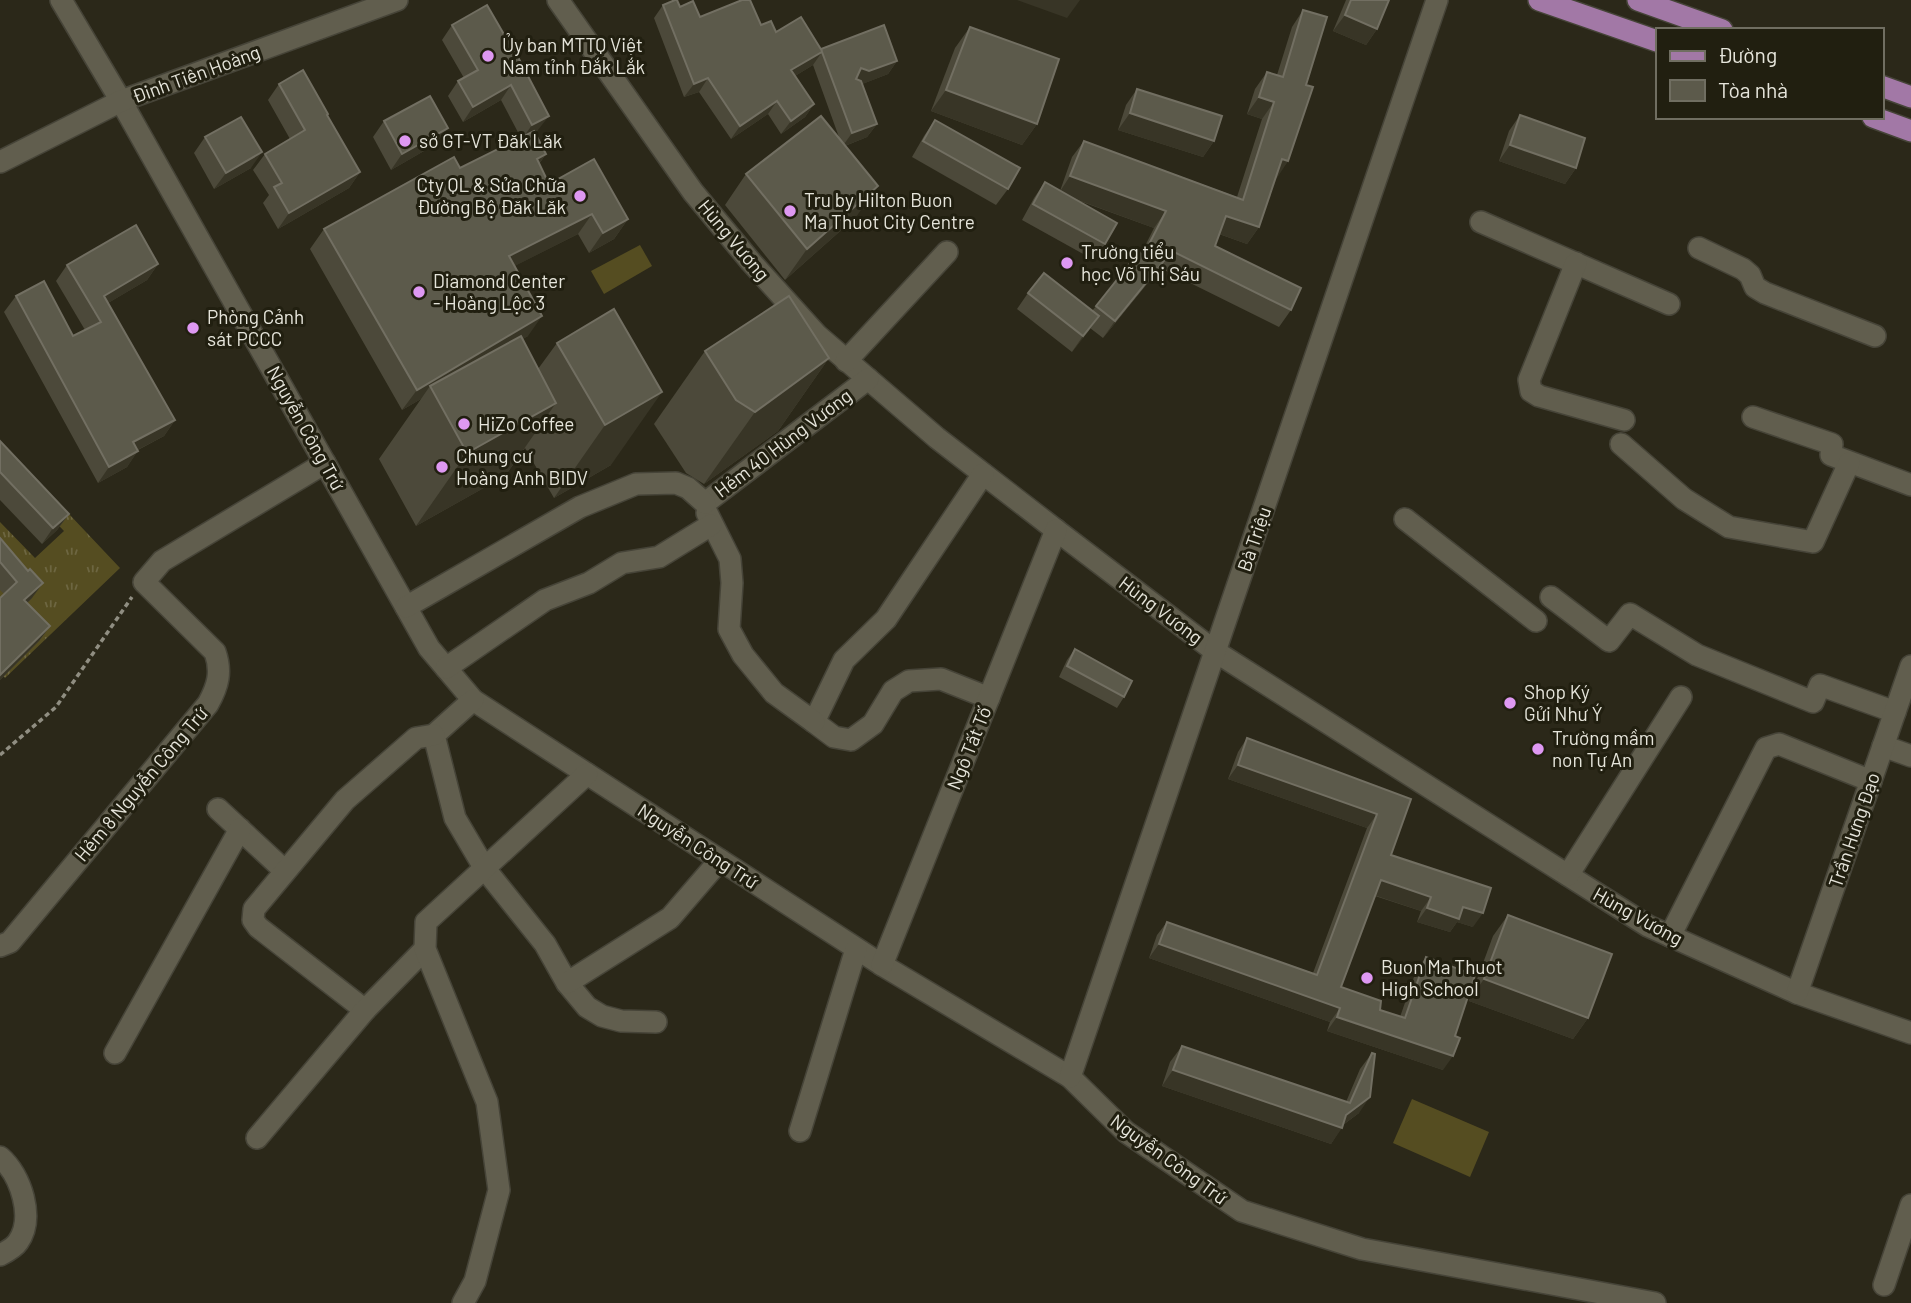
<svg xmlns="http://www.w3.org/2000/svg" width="1911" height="1303" font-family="Barlow,sans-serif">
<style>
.grass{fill:url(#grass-tufts)}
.garden{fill:#554d21}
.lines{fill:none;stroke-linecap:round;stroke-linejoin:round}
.minor-casing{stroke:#464438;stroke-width:24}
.major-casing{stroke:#464438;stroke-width:24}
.path{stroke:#908e82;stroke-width:3.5;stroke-dasharray:5 3.5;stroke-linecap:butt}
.minor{stroke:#615e4e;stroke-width:21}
.major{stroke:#a278a6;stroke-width:21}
.wall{fill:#4c493a}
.shaded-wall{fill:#383526}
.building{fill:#5c5a4b;stroke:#726f62;stroke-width:2}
.poi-dot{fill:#de98f2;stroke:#211f10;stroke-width:2.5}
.labels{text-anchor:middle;stroke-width:6;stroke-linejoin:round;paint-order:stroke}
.poi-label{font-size:19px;fill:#e6e5db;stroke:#211f10;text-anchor:start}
.street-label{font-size:19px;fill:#e6e5db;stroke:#211f10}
</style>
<defs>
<pattern id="grass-tufts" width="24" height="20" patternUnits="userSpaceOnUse" patternTransform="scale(1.75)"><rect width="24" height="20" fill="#554d21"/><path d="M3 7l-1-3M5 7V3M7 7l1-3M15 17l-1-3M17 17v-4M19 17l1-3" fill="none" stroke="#6d6641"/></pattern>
</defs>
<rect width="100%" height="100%" fill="#2b2819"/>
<path class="grass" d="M0,441L120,568L5,678L0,672V522L35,558L64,531L0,464Z"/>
<g class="garden">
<path d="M640,245L652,266L604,294L591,271Z"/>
<path d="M1412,1099L1489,1132L1470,1177L1393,1143Z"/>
</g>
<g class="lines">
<g class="minor-casing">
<g id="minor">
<path d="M61,0L121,101L429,648L473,700L882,965L1070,1077L1126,1132L1242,1211L1362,1249L1655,1303"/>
<path d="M558,0L693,192L751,262L817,335L937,438L1056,530L1216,652L1648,926L1797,993L1911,1033"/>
<path d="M0,162L121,101L397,0"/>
<path d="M1481,222L1669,304"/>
<path d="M1699,248L1743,269L1750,275L1755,287L1765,293L1875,336"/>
<path d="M1576,263L1529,380L1531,391L1539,396L1624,420"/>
<path d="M846,361L947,252"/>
<path d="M1753,417L1832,444L1831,455L1911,485"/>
<path d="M1621,444L1684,499L1729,527L1813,542L1849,463"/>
<path d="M983,474L886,619L844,660L814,722L834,737L851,740L873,724L893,691L909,681L941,679L989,698"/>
<path d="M705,503L868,379"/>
<path d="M707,513L730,559L732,583L729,629L743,655L774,693L814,722"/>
<path d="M1405,519L1536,621"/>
<path d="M1551,597L1609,641L1630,614L1697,655L1813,702L1820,685L1895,712"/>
<path d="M406,607L580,507L636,484L676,483L688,488L705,503"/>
<path d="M446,668L545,600L589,583L622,563L659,557L711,525"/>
<path d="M473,700L434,735L455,818L485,869L545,944L567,983L587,1007L602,1016L621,1021L656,1022"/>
<path d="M1883,746L1911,756"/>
<path d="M218,809L285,871"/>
<path d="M1568,875L1681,697"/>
<path d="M1670,936L1766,748L1779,744L1871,781"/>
<path d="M0,946L10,942L208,704C218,686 222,672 215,652L144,582L162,561L325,463"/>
<path d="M882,965L1056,530"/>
<path d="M567,983L670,918L720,860"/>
<path d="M1797,993L1911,666"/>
<path d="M365,1010L258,927L253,920L254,909L345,800L416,738L434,735"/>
<path d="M115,1053L240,829"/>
<path d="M1070,1077L1437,0"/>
<path d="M800,1131L856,949"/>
<path d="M257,1138L365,1010L425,949"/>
<path d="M0,1157C21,1175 35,1218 18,1242C14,1248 6,1252 0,1255"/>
<path d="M1884,1285L1911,1205"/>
<path d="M463,1303L475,1281L499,1190L487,1102L425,949L426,922L587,774"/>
</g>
</g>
<g class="major-casing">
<g id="major">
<path d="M1539,0L1657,41"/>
<path d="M1638,0L1722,30"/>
<path d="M1881,86L1911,97"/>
<path d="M1873,117L1911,131"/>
</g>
</g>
<path class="path" d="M0,755L56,707L132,597"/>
<use href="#minor" class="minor"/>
<use href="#major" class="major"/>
</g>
<g class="wall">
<path d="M1346,0H1389L1377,29L1366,45L1333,31Z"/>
<path d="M663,5L680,7L700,17L761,25L821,50L897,61L888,74L862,84L877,124L867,137L845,146L856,217L785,280L725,205L746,174L840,140L813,65L795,76L814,104L805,117L781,134L768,114L731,139L699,92L684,97L654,18Z"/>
<path d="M1303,10L1306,85L1288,161L1276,177L1259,227L1247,244L1219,234L1215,246L1291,310L1279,327L1160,268L1103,338L1090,328L1072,352L1017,309L1028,293L1092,311L1144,248L1154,228L1074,199L1105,244L1094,260L1022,220L1034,198L1045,182L1060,191L1072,157L1084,141L1237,197L1262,119L1247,114L1255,89L1267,72L1277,75L1292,27Z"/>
<path d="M452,25L509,43L538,130L534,133L546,154L539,164L549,184L628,219L614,239L589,253L578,234L514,266L528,336L522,339L538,369L557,343L614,309L611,465L554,498L525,448L505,476L416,526L379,459L421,399L402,410L310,249L324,229L460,168L521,138L501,100L463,122L448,96L458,81L464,78L442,40Z"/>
<path d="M970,27L1037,124L1022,145L931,111L955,48Z"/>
<path d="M279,84L328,114L327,115L360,172L349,188L278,229L263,203L269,195L253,170L265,154L290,139L268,100Z"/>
<path d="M1137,89L1214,141L1203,157L1118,130L1126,105Z"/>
<path d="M1520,115L1576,168L1565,184L1499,161L1509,131Z"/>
<path d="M935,120L1008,189L996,205L912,157L924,136Z"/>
<path d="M384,121L436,144L391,170L373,137Z"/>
<path d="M205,137L251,168L214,189L194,153Z"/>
<path d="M158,264L147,280L108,303L175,420L164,436L138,450L127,467L98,483L4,312L16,296L73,336L85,330L56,281L67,265Z"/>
<path d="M705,351L829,358L778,431L704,484L686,473L654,424Z"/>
<path d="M0,441L69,514L57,530L42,544L0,500Z"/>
<path d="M0,538L32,598L27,603L50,626L39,641L0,680V598L4,594L0,590Z"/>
<path d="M1075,649L1124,697L1117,708L1059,677L1067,660Z"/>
<path d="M1247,738L1411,799L1391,855L1473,927L1457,922L1450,932L1417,922L1421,911L1375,896L1341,987L1380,1010L1400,1017L1416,971L1426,957L1443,1070L1327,1031L1330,1022L1149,958L1157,935L1167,922L1313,973L1367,828L1228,779L1238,752Z"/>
<path d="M1508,915L1588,1018L1573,1039L1469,1001L1493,936Z"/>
<path d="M1182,1046L1346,1102L1360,1069L1372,1053L1359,1113L1343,1125L1331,1144L1162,1086L1170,1062Z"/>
</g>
<g class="shaded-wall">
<path d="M1017,0H1080L1067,18Z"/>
<path d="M1345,15L1377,29L1366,45L1333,31Z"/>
<path d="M822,52L813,65L782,84L791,70Z"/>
<path d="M897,61L888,74L860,85L852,82L861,68Z"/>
<path d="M708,78L699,92L684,97L694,84Z"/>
<path d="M511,85L501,100L463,122L473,107Z"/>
<path d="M946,90L1037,124L1022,145L931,111Z"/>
<path d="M1259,97L1274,102L1262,119L1247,114Z"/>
<path d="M777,101L768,114L731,139L740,126Z"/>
<path d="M814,104L805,117L781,134L791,121Z"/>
<path d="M1130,113L1214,141L1203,157L1118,130Z"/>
<path d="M549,116L538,130L522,139L532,125Z"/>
<path d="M877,124L867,137L842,147L852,133Z"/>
<path d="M448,128L436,144L391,170L402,154Z"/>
<path d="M1510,145L1576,168L1565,184L1499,161Z"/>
<path d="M262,152L251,168L214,189L226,173Z"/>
<path d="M546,154L531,175L537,159Z"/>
<path d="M1282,159L1288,161L1277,178L1271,176Z"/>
<path d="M360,172L349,188L278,229L289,213Z"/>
<path d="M1070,176L1166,211L1154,228L1059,193Z"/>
<path d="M878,186L856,217L785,280L807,249Z"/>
<path d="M592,214L578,234L495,276L509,256Z"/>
<path d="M1226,216L1259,227L1247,244L1214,232Z"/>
<path d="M628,219L614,239L589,253L603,233Z"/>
<path d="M1172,251L1160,268L1103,338L1115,321Z"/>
<path d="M158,264L147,280L93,312L104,296Z"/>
<path d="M542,316L528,336L433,392L430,386L421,399L402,410L417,390Z"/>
<path d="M1099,316L1088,332L1072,352L1083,336Z"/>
<path d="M829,358L778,431L704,484L755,412Z"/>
<path d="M662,392L611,465L554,498L605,425Z"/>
<path d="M556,403L505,476L416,526L467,453Z"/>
<path d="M175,420L164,436L122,458L133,442Z"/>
<path d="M138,451L127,467L98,483L109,467Z"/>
<path d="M69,514L57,530L42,544L53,528Z"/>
<path d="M43,583L32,598L14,616L24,600Z"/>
<path d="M50,626L39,641L0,680V675Z"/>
<path d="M1238,765L1377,814L1367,828L1228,779Z"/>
<path d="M1381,880L1431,897L1421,911L1371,894Z"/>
<path d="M1463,907L1483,913L1473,927L1457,922L1450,932L1417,922L1427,908Z"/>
<path d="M1159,944L1340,1008L1330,1022L1149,958Z"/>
<path d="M1484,979L1588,1018L1573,1039L1469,1001Z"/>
<path d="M1337,1017L1453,1056L1443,1070L1327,1031Z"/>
<path d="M1173,1070L1346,1115L1370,1097L1359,1113L1340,1127L1342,1128L1331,1144L1162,1086Z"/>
</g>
<g class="building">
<path d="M675,0H677L680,7L693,1L700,17L742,0H750L761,25L771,21L776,32L801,17L822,51L821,49L884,25L897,61L869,71L861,68L856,79L861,81L877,124L852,133L822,52L791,70L814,104L791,121L777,101L740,126L708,78L694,84L663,5Z"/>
<path d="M1351,0H1389L1377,29L1345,15Z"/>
<path d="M487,5L509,43L510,42L549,116L532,125L511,85L473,107L458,81L478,70L452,25Z"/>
<path d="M1303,10L1327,17L1306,85L1313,87L1288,161L1282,159L1259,227L1226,216L1215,246L1301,288L1291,310L1172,251L1115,321L1096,306L1143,247L1146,250L1166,211L1070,176L1084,141L1243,200L1274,102L1259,97L1267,72L1283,77Z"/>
<path d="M970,27L1059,59L1037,124L946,90Z"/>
<path d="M303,70L328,114L327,115L360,172L289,213L274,187L282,183L265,154L305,130L279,84Z"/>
<path d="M1137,89L1222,116L1214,141L1130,113Z"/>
<path d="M430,96L448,128L402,154L384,121Z"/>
<path d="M1520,115L1585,138L1576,168L1510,145Z"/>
<path d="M821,116L878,186L807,249L746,174Z"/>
<path d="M241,117L262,152L226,173L205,137Z"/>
<path d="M935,120L1020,168L1008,189L923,141Z"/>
<path d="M534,131L546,154L537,159L549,184L594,159L628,219L603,233L592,214L509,256L542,316L417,390L324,229L454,157L460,168Z"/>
<path d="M1045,182L1117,223L1105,244L1033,204Z"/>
<path d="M136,225L158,264L104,296L175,420L133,442L138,451L109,467L16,296L44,281L73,336L101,322L67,265Z"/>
<path d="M1044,273L1099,316L1083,336L1028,293Z"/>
<path d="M789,296L829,358L755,412L736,400L705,351Z"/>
<path d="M614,309L662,392L605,425L557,343Z"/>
<path d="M521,336L556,403L467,453L430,386Z"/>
<path d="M0,441L69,514L53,528L0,472Z"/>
<path d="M0,538L28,571L30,569L43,583L24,600L50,626L0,675V598L17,582L0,562Z"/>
<path d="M1075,649L1132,681L1124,697L1067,666Z"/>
<path d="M1247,738L1411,799L1391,855L1491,888L1483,913L1463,907L1459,919L1427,908L1431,897L1381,880L1341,987L1381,1001L1380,1010L1405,1018L1426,957L1475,975L1455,1036L1460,1038L1453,1056L1337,1017L1340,1008L1159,944L1167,922L1317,975L1377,814L1238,765Z"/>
<path d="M1508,915L1612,954L1588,1018L1484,979Z"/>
<path d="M1182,1046L1350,1103L1372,1053L1375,1054L1370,1097L1346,1115L1342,1128L1173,1070Z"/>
</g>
<g class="poi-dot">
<circle cx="488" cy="56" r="7"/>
<circle cx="405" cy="141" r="7"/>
<circle cx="580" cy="196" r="7"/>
<circle cx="790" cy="211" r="7"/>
<circle cx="1067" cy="263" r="7"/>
<circle cx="419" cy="292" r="7"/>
<circle cx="193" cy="328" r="7"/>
<circle cx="464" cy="424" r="7"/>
<circle cx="442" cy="467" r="7"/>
<circle cx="1510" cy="703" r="7"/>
<circle cx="1538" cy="749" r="7"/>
<circle cx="1367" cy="978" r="7"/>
</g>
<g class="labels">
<g class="poi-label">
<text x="502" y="52">Ủy ban MTTQ Việt<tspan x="502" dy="22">Nam tỉnh Đắk Lắk</tspan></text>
<text x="419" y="148">sở GT-VT Đăk Lăk</text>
<text x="566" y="192" text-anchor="end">Cty QL &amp; Sửa Chữa<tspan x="566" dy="22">Đường Bộ Đăk Lăk</tspan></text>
<text x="804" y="207">Tru by Hilton Buon<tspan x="804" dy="22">Ma Thuot City Centre</tspan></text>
<text x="1081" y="259">Trường tiểu<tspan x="1081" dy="22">học Võ Thị Sáu</tspan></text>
<text x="433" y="288">Diamond Center<tspan x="433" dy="22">- Hoàng Lộc 3</tspan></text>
<text x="207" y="324">Phòng Cảnh<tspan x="207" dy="22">sát PCCC</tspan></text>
<text x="478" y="431">HiZo Coffee</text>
<text x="456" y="463">Chung cư<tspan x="456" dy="22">Hoàng Anh BIDV</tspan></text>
<text x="1524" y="699">Shop Ký<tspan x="1524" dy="22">Gửi Như Ý</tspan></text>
<text x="1552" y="745">Trường mầm<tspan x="1552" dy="22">non Tự An</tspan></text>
<text x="1381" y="974">Buon Ma Thuot<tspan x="1381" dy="22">High School</tspan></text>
</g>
<g class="street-label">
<text transform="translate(196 74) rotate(-20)" y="7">Đinh Tiên Hoàng</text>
<text transform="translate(734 240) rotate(50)" y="7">Hùng Vương</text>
<text transform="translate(306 428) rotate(61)" y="7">Nguyễn Công Trứ</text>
<text transform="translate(783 443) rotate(-37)" y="7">Hẻm 40 Hùng Vương</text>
<text transform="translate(1254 539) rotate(-71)" y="7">Bà Triệu</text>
<text transform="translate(1161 610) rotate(37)" y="7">Hùng Vương</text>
<text transform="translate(969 748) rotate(-68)" y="7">Ngô Tất Tố</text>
<text transform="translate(141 784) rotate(-50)" y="7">Hẻm 8 Nguyễn Công Trứ</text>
<text transform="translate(1854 830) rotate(-71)" y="7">Trần Hưng Đạo</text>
<text transform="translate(698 846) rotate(33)" y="7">Nguyễn Công Trứ</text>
<text transform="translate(1638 916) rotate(29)" y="7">Hùng Vương</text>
<text transform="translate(1169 1159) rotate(36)" y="7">Nguyễn Công Trứ</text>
</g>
</g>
<rect x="1656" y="28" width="228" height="91" fill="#211f10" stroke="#706e61" stroke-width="2"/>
<rect x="1670" y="51" width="35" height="10" fill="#a278a6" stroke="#706e61" stroke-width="2"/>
<text x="1718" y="63" font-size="21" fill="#e6e5db">Đường</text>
<rect x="1670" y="80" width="35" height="21" fill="#5c5a4b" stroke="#706e61" stroke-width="2"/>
<text x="1718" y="98" font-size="21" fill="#e6e5db">Tòa nhà</text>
</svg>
